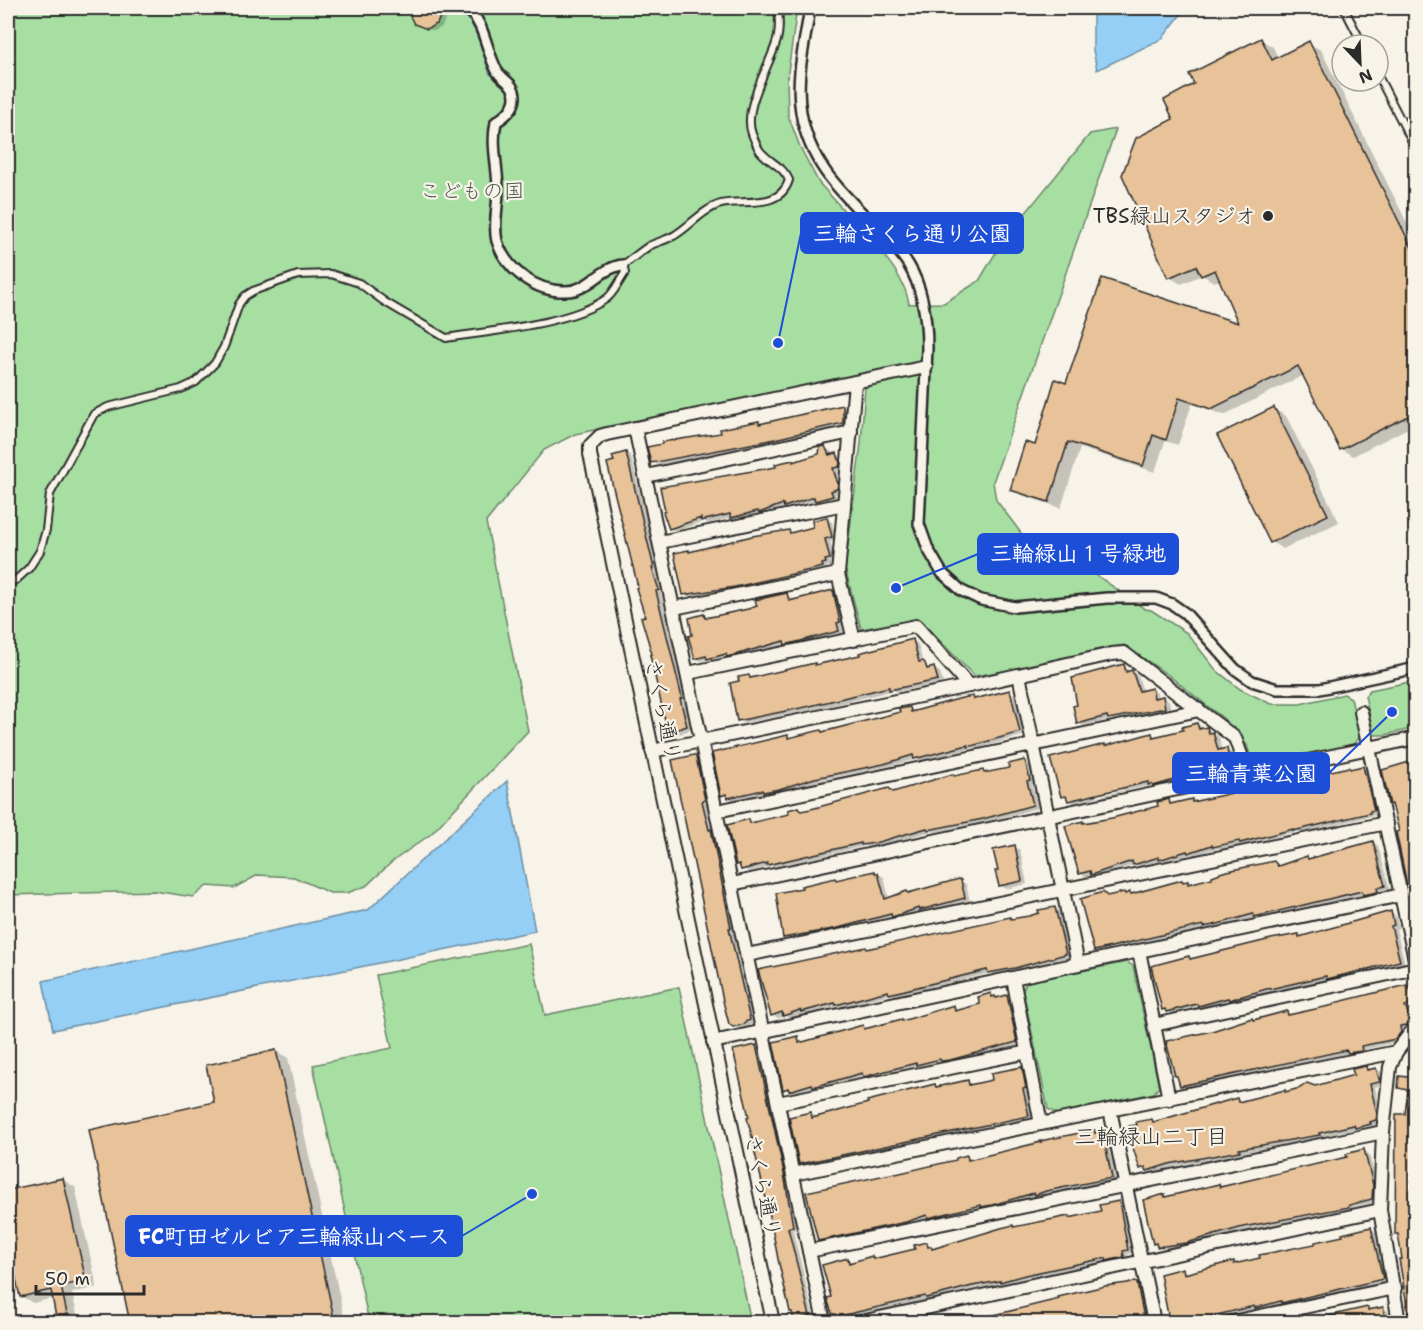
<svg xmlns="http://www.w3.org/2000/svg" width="1423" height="1330" font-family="'Shantell Sans','Klee One',sans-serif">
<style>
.green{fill:#a7dfa3;stroke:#698567;stroke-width:1.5}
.water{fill:#95cff5;stroke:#6b8da4;stroke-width:1.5}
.shadow{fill:#0003}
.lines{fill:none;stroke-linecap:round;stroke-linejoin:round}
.stream{stroke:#6b8da4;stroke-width:4.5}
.building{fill:#e8c298;stroke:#2b2b2b;stroke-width:1.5}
.service-casing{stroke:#2b2b2b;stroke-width:10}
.pedestrian-casing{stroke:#2b2b2b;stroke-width:14}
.minor-casing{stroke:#2b2b2b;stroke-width:16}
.service{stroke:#f7f3e8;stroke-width:6}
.pedestrian{stroke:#f7f3e8;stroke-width:9}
.minor{stroke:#f7f3e8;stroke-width:12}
.poi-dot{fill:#2b2b2b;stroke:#f7f3e8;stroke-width:2}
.labels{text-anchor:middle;stroke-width:4.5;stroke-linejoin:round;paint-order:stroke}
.park-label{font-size:21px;fill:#4a5849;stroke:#f7f3e8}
.poi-label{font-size:21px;fill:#2b2b2b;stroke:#f7f3e8;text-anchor:end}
.street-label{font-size:21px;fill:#2b2b2b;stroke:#f7f3e8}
.neighbourhood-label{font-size:22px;fill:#2b2b2b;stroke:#f7f3e8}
.leader{fill:none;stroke:#1d4ed8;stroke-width:2}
.callout-dot{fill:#1d4ed8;stroke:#f7f3e8;stroke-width:2}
.callout{fill:#1d4ed8;stroke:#1d4ed8;stroke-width:2}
.callout-label{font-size:22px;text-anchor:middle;font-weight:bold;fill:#fff}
</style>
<rect width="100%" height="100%" fill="#f7f3e8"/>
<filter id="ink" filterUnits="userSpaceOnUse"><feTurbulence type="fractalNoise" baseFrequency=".0167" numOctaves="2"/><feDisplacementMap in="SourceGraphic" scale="12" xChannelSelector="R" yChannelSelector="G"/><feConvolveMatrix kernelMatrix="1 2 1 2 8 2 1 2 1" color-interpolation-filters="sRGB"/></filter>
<g filter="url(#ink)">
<g class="green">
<path d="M8,8H797L787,79L788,115L800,147L819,183L850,217L847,219C873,242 903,270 909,304L944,303L979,281L1002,242L1090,134L1116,129L993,482L996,500L1027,541L1089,570L1145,609L1151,610L1187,633L1216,670L1240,689L1271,704H1300L1344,694L1351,698L1360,737L1352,746L1259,762L1251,759L1247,745L1224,719L1167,674L1124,645L1100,649L1041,665L974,676L919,619L861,629L845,568L861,443L866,373L575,434L544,450L486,522L528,731L431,834L393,861L366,886L347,893H330L294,877L258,875L234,888L207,886L193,897L154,891L8,895Z"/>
<path d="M1415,681V728L1385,735H1374L1365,696L1370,690Z"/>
<path d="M529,944L545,1015L679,987L751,1322H369L313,1065L392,1048L376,975Z"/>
<path d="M1127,962L1133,966L1159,1087L1154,1093L1056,1114L1048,1109L1023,990L1026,982Z"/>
</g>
<g class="water">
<path d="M1093,8H1186L1162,39L1097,70L1093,50Z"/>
<path d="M507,781L535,931L53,1030L43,981L368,910Z"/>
</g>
<g class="shadow">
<path d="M415,8H441L446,18L442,27L434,31L422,27L412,16Z"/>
<path d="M1261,40L1273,47L1278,58L1308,43L1321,50L1416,241V424L1353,456L1341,449L1304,375L1224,415L1192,404L1178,445L1165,441L1155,472L1080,448L1061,508L1024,496L1012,489L1067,385L1241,326L1220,280L1214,282L1202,275L1181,284L1169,277L1175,120L1196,85Z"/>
<path d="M843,406L848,409V426L736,451L658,465L652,462L723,434L758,422L763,425Z"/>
<path d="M1274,409L1286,416L1339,522L1283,549L1271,542Z"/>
<path d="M825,448L831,451L833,455L837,454L842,458L844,469L838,471L842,492L836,494L838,499L822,503L817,500L790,509L788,507L765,515L763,514L738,520L733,517L708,524L705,521L676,531L670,528L777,468L793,461L795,463L820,456Z"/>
<path d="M626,453L631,456L659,571H657L664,593L661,594L687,701L685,702L692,729L675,736L669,732L616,462Z"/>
<path d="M826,519L832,522L836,540L830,542L835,561L830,562L831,566L827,567V569L717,594L690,597L684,594L689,551L692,553L789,531L793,533L815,528Z"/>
<path d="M833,592L839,595L844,625L842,626L844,634L792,647L788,644L734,659L730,657L714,662L709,659L702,661L696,658L693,636L704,615L710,619L759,607L787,595L792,598L793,601Z"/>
<path d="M912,640L918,644L923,663L931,670L934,669L940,672L943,683L896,692L894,690L835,705L744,723L738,720L741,682L749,677L753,679L814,664L817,666L861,656Z"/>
<path d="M1124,666L1130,672L1138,675L1143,692L1152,690L1157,693L1158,698L1163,697L1169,701L1171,711L1115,721L1111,719L1084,726L1078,723Z"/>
<path d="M1010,692L1015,695L1025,735L975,749L973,748L921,761L917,759L890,766L821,780L785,791L768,793L734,801L723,795L788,737L791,739L821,731L824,733L902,713L909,708L915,711L972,697L977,700Z"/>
<path d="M1197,724L1219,737L1222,750H1227L1232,753L1233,758L1237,760L1238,769L1199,777L1160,788L1152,785L1120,792V793L1105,798L1101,796L1123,790L1122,787L1093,795L1100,796L1075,804L1063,796L1106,747L1152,734L1157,738L1185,732Z"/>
<path d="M1416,756V887L1394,805L1391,804L1410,763L1409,757Z"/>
<path d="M693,757L701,762L710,803H707L714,833L717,834L736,930L734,931L755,1023L750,1025V1027L740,1030L734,1026Z"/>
<path d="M1025,762L1030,765L1035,783L1032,784L1038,808L989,821L935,832L932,831L882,845L868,848L865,846L774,867L772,866L748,872L737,864L749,821L753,823L791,815L799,809L805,812L983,771L988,774L1011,769Z"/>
<path d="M1362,767L1368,771L1379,813L1375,815L1300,833L1297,831L1246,845L1244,844L1220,850L1218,848L1195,855L1192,854L1166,862L1163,860L1140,867L1136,864L1098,877L1093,874L1086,877L1080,873L1082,823L1085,824L1112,819L1160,807L1168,801L1174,804L1191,801L1195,803L1349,768L1352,770Z"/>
<path d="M1373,842L1378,846L1390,889L1382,891L1383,894L1370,897L1365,894L1261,919L1257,917L1225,926L1101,953L1095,950L1109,897L1132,895L1187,883L1191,885L1274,862L1281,872L1307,857L1311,860Z"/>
<path d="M1014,847L1020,850L1027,884L1006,889L1000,885V872Z"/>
<path d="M874,872L884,877L889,899L958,880L966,884L970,901L927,913L924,911L902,918L895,917L818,936L815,934L790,940L784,937L838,881Z"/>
<path d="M1055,908L1060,912L1071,957L1021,970L995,975L990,973L896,996L892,994L886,995L842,1008L840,1006L790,1018L786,1016L778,1018L772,1015L869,950L1010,918L1013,920L1029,917Z"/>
<path d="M1391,913L1396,916L1399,928L1396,929L1405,964L1334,981L1330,979L1277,992L1275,990L1236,1002L1233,1001L1205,1008L1202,1006L1173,1015L1163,1009L1189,958L1193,960L1299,936L1302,938Z"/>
<path d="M1409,986L1415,989L1416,993V1007L1409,1009L1415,1022L1412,1027L1404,1029L1406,1035L1402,1041L1365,1049L1367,1053L1355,1056L1350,1053L1187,1088L1181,1085L1255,1021L1287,1013L1291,1016L1336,1006V1004Z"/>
<path d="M991,995L998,999L1007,997L1012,1000L1022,1045L948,1064L945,1061L923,1067L920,1066L870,1079L865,1077L820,1089L816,1087L796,1093L785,1089L798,1038L804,1043L863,1026L868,1029L901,1020L905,1022L954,1007L960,1011L982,1005Z"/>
<path d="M756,1047L761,1050L788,1172L798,1229L793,1230L814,1319L801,1322L795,1319L794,1313L791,1311L735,1051Z"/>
<path d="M276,1051L288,1058L345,1322H132Z"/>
<path d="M1412,1059L1416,1060L1414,1219L1404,1260L1400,1235L1397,1233L1409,1091L1400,1088L1407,1079Z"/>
<path d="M1366,1068L1371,1071L1376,1069L1382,1072L1385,1084L1375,1087L1382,1118L1381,1123L1375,1125V1126L1362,1130L1358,1128L1324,1136V1137L1244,1152L1245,1154L1175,1166L1153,1173L1141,1168L1152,1121L1155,1123L1237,1100L1241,1102L1314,1088L1356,1076Z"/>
<path d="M1021,1069L1027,1072L1031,1091H1028L1034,1118L806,1166L800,1163L811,1113L817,1118L935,1086L938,1088L968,1082L974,1085L994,1081Z"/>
<path d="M1095,1132L1099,1134L1104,1133L1110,1136L1114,1151H1110L1117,1181L1052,1193L1041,1197L1039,1195L999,1207L986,1208L935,1220L931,1218L912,1225L825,1243L820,1240L966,1157L972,1160Z"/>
<path d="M1364,1151L1369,1154L1378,1189L1377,1202L1353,1207L1354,1209L1250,1230L1164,1249L1155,1243L1164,1196L1168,1198L1219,1186L1222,1188L1348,1158Z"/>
<path d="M63,1180L75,1187L97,1287L72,1293L79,1322H59L54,1298L33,1303L21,1296L19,1286L8,1288V1192Z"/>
<path d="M1119,1202L1125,1206L1133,1253L1128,1254L1129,1259L1084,1266L1007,1285L978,1288L843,1320L833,1313V1298L848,1260L854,1263L872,1258L875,1260L917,1250L927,1243L933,1249L1016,1228L1102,1212Z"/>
<path d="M1371,1229L1376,1232L1388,1282L1288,1305L1285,1304L1262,1310L1258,1309L1207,1322H1176L1171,1319L1182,1270L1188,1273L1233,1263L1236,1265L1345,1238Z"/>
<path d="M1137,1284L1143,1288L1149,1322H956Z"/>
<path d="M1368,1308L1372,1310L1383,1308L1388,1311L1391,1322H1328Z"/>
</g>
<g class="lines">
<path class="stream" d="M456,8C477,15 484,54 491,73"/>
</g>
<g class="building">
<path d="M413,8H437L441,14L437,24L427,29L414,24L410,16Z"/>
<path d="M1261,38L1272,60L1309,41L1416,256V412L1340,450L1298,366L1211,409L1179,398L1166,440L1153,435L1143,466L1068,442L1049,502L1010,490L1025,442L1035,445L1055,379L1066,383L1102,278L1238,323L1215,270L1201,276L1196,266L1168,278L1122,175L1136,138L1173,119L1164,100L1194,84L1189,74Z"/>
<path d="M843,405V423L766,441L651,463L647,447L662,444V442L721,433L720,429L759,421V424Z"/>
<path d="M1274,407L1328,515L1270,543L1217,435Z"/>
<path d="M825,446L829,455L837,453L840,463L839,467L833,468L838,485L837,489L831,491L833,496L815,501L814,497L784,507L783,504L759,513L758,511L731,518L730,514L701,521V518L669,529L663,512L665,511L660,487L776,467L775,464L793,460V462L819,454L820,447Z"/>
<path d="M626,452L654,568H652L659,590L656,591L682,698L680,699L687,726L668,733L650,655L652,654L641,617L645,616L636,588L638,587L607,463L614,461L612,456Z"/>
<path d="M827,517L832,537L825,539L830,559L825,560L826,563L822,564L823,567L735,587L683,595L674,553L689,550V552L752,536L789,530L790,533L813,527L812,521Z"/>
<path d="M833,590L840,622L837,623L839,631L785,645L784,641L727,657L726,654L707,659L706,656L695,659L688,636L692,635L689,618L704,614L705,618L748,609L757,606L755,600L787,593L789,601Z"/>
<path d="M913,639L919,662L923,661L925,663L927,669L934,667L938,680L889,690V687L806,707L737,721L730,683L739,681L738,677L749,675L750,678L815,663V665L860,655L859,653Z"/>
<path d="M1124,664L1126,672L1132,670L1139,691L1152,688L1154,698L1163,696L1165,708L1108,719L1107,716L1077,724L1073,706L1077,705L1072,678Z"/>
<path d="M1010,690L1020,732L968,747V745L914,759L913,755L884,764L815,778L779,789L763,792L762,790L728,798L726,794L721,796L712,753L788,735V738L821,730L822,732L900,712L899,709L910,707L911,712L962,698L973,696L974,699Z"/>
<path d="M1197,723L1199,729L1207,727L1209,733L1213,732L1218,750L1227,748L1228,755H1231L1234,766L1193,774L1164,783L1153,786L1152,784L1148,785V782L1068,801L1066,796L1061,797L1050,758L1105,744V746L1152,733L1153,737L1183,730L1182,727Z"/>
<path d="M694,755L696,757L705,800L702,801L709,830L711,829L731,928H729L750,1020L745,1022V1024L733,1027L729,1024L724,1005L672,760Z"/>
<path d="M1025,760L1030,780L1027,781L1033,805L983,819L928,830L927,828L875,843L861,845V843L767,865V863L741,870L739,864L736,865L727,825L749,819L750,823L789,814L788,810L799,807L801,811L811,809L889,788L893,792L953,774L954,776L983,770L984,773L1009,768L1008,764Z"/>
<path d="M1416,760V784L1410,785L1416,810V896H1412L1409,885H1407L1396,832L1399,831L1392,804L1390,805L1382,770Z"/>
<path d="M1363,766L1374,810L1370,811V813L1293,831V829L1240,843L1239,841L1213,847L1212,845L1188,853L1187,851L1159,860V857L1133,865L1132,861L1091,875L1090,871L1079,874L1065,826L1083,821V823L1112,818L1158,806L1157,802L1169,799L1170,804L1192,799V802L1349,767L1350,769Z"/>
<path d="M1373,841L1385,886L1377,888L1378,892L1363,895L1362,891L1254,917L1253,914L1218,924L1204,927L1203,925L1094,951L1080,899L1103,892L1107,896L1124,892L1125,894L1130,892L1131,894L1182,880L1183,882L1188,881V884L1212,878V876L1223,872L1274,861L1278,866L1307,856L1308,859Z"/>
<path d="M1015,845L1022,881L999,886L995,871H998L993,850Z"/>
<path d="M875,871V873H878L885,899L907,891L908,893L959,879L961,880L965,898L920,910L919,908L892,917L891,914L838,928L783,938L776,893L802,888L801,886L835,878L836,880Z"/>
<path d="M1055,907L1066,954L1015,968L988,973L987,970L889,994L888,991L880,993L836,1005L835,1003L801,1012L800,1010L783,1016L782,1012L771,1016L758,970L866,947L867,949L1010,917L1011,919L1029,916L1039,913L1038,910Z"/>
<path d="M1391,911L1394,925L1391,926L1400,961L1327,979L1326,976L1270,989V988L1229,1000L1228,998L1198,1006L1197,1004L1166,1012L1165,1009L1162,1010L1151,966L1189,956L1190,959L1271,939L1299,934V937Z"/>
<path d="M1407,985V988H1410L1414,1004L1405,1006L1410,1018L1406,1025L1400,1026L1401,1032L1396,1039L1361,1046L1362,1051L1348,1053L1346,1050L1180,1086L1177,1076H1175L1166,1041L1212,1031L1252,1018L1253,1020L1287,1011L1288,1015L1334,1005V1003Z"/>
<path d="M991,993L992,997L995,996L996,998L1007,995L1017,1042L950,1060L941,1061L940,1059L916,1065V1063L863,1077L862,1073L813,1087L812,1084L789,1091L788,1088L783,1090L773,1042L798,1036L799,1043L863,1025L864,1029L902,1019V1021L954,1005L955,1011L980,1004L978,997Z"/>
<path d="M756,1045L783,1168L793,1226L788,1228L810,1316L794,1320L792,1312H790L778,1259L769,1211L754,1149L755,1148L747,1118L749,1117L733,1050Z"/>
<path d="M276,1050L335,1323H130L89,1130L214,1102L206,1065Z"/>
<path d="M1366,1066L1367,1070L1376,1068L1380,1082L1370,1084L1377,1114L1376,1120L1370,1122L1371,1124L1355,1128L1354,1125L1319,1133L1320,1135L1239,1149L1240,1151L1169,1164L1147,1171L1145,1167L1140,1169L1133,1148L1129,1126L1137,1125L1136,1122L1152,1119L1153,1122L1237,1098L1238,1102L1285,1090V1092L1300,1088L1307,1083L1315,1086L1354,1075L1352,1069Z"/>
<path d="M1022,1067L1026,1088L1023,1089L1029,1116L799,1164L789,1117L811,1112L812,1118L868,1103L867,1101L935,1084L936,1087L968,1080L969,1085L992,1080L991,1073Z"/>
<path d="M1399,1076L1416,1078L1414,1173H1410V1219L1416,1217V1316L1409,1317L1399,1259H1402L1398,1234H1395L1396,1114H1405L1408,1090L1398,1088Z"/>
<path d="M1095,1130V1133L1105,1131L1107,1136L1109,1148L1106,1149L1112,1178L1046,1191L1035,1195L1034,1193L992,1205L981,1207V1205L928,1218L927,1215L906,1222L818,1241L806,1192L895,1173L896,1174L956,1160V1158L967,1155L968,1160L1041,1142L1040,1141Z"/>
<path d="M1364,1149L1373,1185L1372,1199L1349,1205V1207L1243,1227L1186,1243L1157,1247L1156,1243L1153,1244L1143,1200L1165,1194V1197L1219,1184L1220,1187L1347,1157L1346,1154Z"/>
<path d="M63,1178L86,1281L61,1286L69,1323H57L51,1290L20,1297L12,1261H8V1190Z"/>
<path d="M1119,1201L1128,1250L1123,1251L1124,1257L1106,1261V1258L1025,1275L1000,1282V1281L972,1286L926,1298L925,1296L836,1317L835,1314H832L827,1298L831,1297L822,1265L848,1258L849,1263L872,1256L873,1259L915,1249L914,1245L927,1242L928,1247L931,1246L932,1249L1001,1228L1013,1225L1014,1227L1069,1216V1218L1101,1211L1099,1205Z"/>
<path d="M1371,1227L1383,1279L1281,1303V1301L1255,1308L1254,1306L1200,1319V1318L1180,1323L1177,1318L1169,1320L1160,1274L1183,1268L1184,1274L1234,1261V1264L1260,1258L1259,1255L1315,1244V1242L1343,1236L1342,1234Z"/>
<path d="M1135,1282L1137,1283L1145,1323H978V1319L1059,1299L1058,1297L1105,1286Z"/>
<path d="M1368,1307V1310L1383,1307L1386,1323H1324L1323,1317Z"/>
</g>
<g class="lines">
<g class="service-casing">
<g id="service">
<path d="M1344,8L1363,45"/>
<path d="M1378,76L1416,149"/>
<path d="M8,583L16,580L29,568L40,551L46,530L50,494L94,414L108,407L181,389L196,382L215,363L224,347L239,304L245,296L253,291L298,275L331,274L359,283L385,302L446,338C491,331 570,324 606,299C614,294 619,281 625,273L623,265C632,259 640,252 649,246C657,242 667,240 675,235C690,226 703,209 721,204C744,199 780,210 789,180C783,166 770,163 760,151C757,147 754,139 752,134C742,108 770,66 777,40C780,30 779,18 778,8"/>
</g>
</g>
<g class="pedestrian-casing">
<g id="pedestrian">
<path d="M468,8C486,27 485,48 497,71C502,80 515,83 515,97C515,108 504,117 496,122C491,145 498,167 498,190C498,207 493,225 497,241C506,270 536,292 566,291C589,291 601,267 623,265"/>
<path d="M810,8C805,42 795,78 801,112C809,164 843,194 878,229C888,240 900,251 908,264C923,288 927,320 927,348L919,524L928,549L942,573L962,591L981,600L1015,607L1107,598H1156L1172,604L1185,613L1235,669L1252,681L1277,689H1320L1416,668"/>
</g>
</g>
<g class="minor-casing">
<g id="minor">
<path d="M635,428L824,1322"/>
<path d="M646,476L851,432"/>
<path d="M660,542L844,504"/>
<path d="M674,608L838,574"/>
<path d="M854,640L838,574L855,382"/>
<path d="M688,673L916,626L969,686"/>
<path d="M1019,675L1078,964"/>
<path d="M1361,712L1416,964"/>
<path d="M652,751L969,686L1112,654L1124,653L1235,738L1248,774"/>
<path d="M717,811L1199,710"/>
<path d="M732,884L1416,738"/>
<path d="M1139,951L1169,1099"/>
<path d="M747,955L1386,823"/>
<path d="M1013,978L1041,1124"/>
<path d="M1154,1025L1416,968"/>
<path d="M713,1042L1401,895"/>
<path d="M778,1103L1028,1052"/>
<path d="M1110,1110L1154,1322"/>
<path d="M793,1174L1396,1052"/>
<path d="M809,1251L1383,1132"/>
<path d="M773,1322L590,454V446L600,436L607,434L926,367"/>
<path d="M861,1322L1380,1210"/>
<path d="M1232,1322L1395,1288"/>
<path d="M1399,1322L1380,1210L1383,1132L1390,1067L1396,1052L1416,1026"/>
</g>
</g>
<use href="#service" class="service"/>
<use href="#pedestrian" class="pedestrian"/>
<use href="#minor" class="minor"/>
</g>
</g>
<circle class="poi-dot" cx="1268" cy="216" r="6"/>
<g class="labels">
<g class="park-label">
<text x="472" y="198">こどもの国</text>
</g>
<g class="poi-label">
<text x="1256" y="223">TBS緑山スタジオ</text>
</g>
<g class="street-label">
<text transform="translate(663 710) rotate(78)" y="7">さくら通り</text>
<text transform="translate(763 1186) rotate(78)" y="7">さくら通り</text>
</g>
<g class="neighbourhood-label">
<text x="1151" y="1144">三輪緑山二丁目</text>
</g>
</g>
<path class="leader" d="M778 343L801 233M896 588L978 554M1392 712L1329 773M532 1194L462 1236"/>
<g class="callout-dot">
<circle cx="778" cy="343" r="6"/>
<circle cx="896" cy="588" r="6"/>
<circle cx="1392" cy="712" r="6"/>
<circle cx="532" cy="1194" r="6"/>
</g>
<g class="callout">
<rect x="801" y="213" width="222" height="40" rx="6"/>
<rect x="978" y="534" width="200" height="40" rx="6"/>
<rect x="1173" y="753" width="156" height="40" rx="6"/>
<rect x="126" y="1216" width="336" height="40" rx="6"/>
</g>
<g class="callout-label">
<text x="912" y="241">三輪さくら通り公園</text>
<text x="1078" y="561">三輪緑山１号緑地</text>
<text x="1251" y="781">三輪青葉公園</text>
<text x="294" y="1244">FC町田ゼルビア三輪緑山ベース</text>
</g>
<rect width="1423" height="1330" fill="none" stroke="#f7f3e8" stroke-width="30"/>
<rect x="15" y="15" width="1393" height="1300" fill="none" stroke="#2b2b2b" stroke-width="2" filter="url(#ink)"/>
<g transform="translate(1360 63) rotate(157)"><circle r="28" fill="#f7f3e8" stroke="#a5a39c" stroke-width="1.5"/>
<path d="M0-4.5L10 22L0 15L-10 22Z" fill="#2b2b2b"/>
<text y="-9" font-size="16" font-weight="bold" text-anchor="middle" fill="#2b2b2b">N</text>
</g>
<path d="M36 1285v9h108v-9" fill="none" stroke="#2b2b2b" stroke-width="3"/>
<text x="45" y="1285" font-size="18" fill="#2b2b2b" stroke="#f7f3e8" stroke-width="4.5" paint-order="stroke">50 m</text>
</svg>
